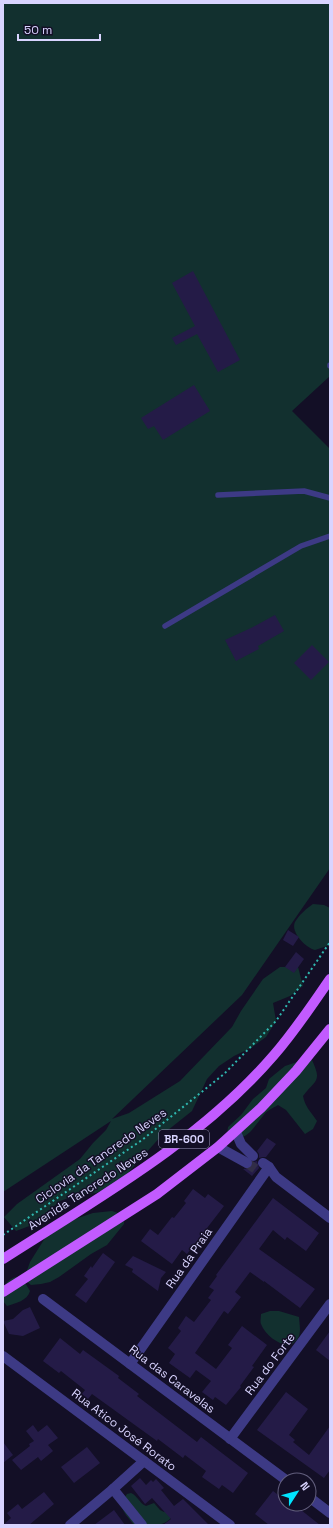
<svg xmlns="http://www.w3.org/2000/svg" width="333" height="1528" font-family="'Space Grotesk',sans-serif">
<style>
.green{fill:#12302f}
.building{fill:#241b47}
.lines{fill:none;stroke-linecap:round;stroke-linejoin:round}
.minor-tunnel{stroke:#312d47;stroke-width:10;stroke-dasharray:10 5;stroke-linecap:butt}
.path{stroke:#2fb8b0;stroke-width:2;stroke-dasharray:2 3;stroke-linecap:butt}
.service{stroke:#3d3a85;stroke-width:5.5}
.minor{stroke:#3d3a85;stroke-width:10}
.tertiary{stroke:#3d3a85;stroke-width:10}
.primary{stroke:#c25bff;stroke-width:10}
.labels{text-anchor:middle;stroke-width:3;stroke-linejoin:round;paint-order:stroke}
.shield{fill:#130f26;stroke:#9e99be;stroke-width:1}
.shield-label{font-size:11px;font-weight:bold;fill:#d9d4ff}
.street-label{font-size:12px;fill:#d9d4ff;stroke:#130f26}
</style>
<rect width="100%" height="100%" fill="#130f26"/>
<g class="green">
<path d="M3,3H330V376L292,411L330,449V868L242,995L112,1119L129,1113L180,1081L232,1027L241,1011L263,979L280,967H298L303,986L290,996L273,1003L276,1021L266,1037L251,1048L234,1056L219,1066L207,1079L192,1111L163,1134L126,1175L112,1186L96,1193L77,1195L60,1201L32,1225L16,1231L4,1217L17,1204L80,1159L93,1143L106,1130L111,1121L3,1192Z"/>
<path d="M313,904L324,905L330,908V945L315,950C306,948 290,932 295,922C299,915 307,908 313,904Z"/>
<path d="M303,1060H312C322,1082 316,1079 303,1096C305,1107 311,1112 317,1121L313,1129L305,1134L286,1110L278,1105C273,1108 266,1111 263,1116C252,1129 247,1143 227,1136L228,1127L241,1115L253,1099L266,1088L269,1079L285,1066Z"/>
<path d="M112,1211L124,1215V1224L107,1245L91,1254L59,1277L50,1282L41,1284L31,1285L24,1279L30,1262L45,1238L75,1219L93,1213Z"/>
<path d="M16,1277L24,1281L30,1291C27,1301 16,1303 7,1306L3,1301C3,1290 3,1281 16,1277Z"/>
<path d="M270,1311H279L299,1317C300,1331 303,1338 289,1346C278,1344 265,1335 261,1324C260,1322 261,1317 261,1314Z"/>
<path d="M131,1493C138,1496 139,1503 146,1506L154,1503L160,1510L164,1512L168,1509L172,1516C166,1528 147,1525 134,1525C126,1514 116,1508 127,1494Z"/>
</g>
<g class="building">
<path d="M193,271L240,360L218,372L197,334L176,345L172,338L195,326L172,283Z"/>
<path d="M194,385L210,411L163,440L154,426L148,429L141,418Z"/>
<path d="M275,615L284,631L258,646L259,649L236,661L225,640L253,627Z"/>
<path d="M312,645L329,662L311,680L294,663Z"/>
<path d="M288,930L299,937L293,946L283,940Z"/>
<path d="M296,952L304,959L294,973L285,967Z"/>
<path d="M267,1138L276,1144L266,1157H263L259,1158V1154L257,1151Z"/>
<path d="M257,1161L259,1168L252,1176L243,1169L251,1168L253,1162Z"/>
<path d="M193,1189L205,1198L208,1194L224,1206L187,1254L182,1250L172,1264L141,1241L150,1229L158,1235L172,1217L174,1218L186,1203L184,1201Z"/>
<path d="M273,1198L319,1233L306,1251L287,1237L285,1240L273,1230L259,1249L315,1289L300,1308L264,1281V1282L250,1272L235,1292L241,1297L228,1314L224,1311L195,1353L216,1369L232,1348L228,1345L242,1326L267,1345L252,1366L254,1367L240,1386L241,1387L226,1405L215,1397L213,1400L202,1392L211,1381L196,1370L190,1378L169,1363L175,1354L168,1348L181,1331L178,1328L186,1316L194,1322L211,1300L208,1298L214,1290L209,1287L217,1276L216,1275Z"/>
<path d="M103,1253L115,1262L86,1303L75,1295L88,1279L84,1276L91,1266L92,1268Z"/>
<path d="M133,1256L166,1272L161,1278L158,1291L132,1272L133,1269L125,1265Z"/>
<path d="M30,1307L40,1328L23,1336L9,1334L3,1321L13,1319L23,1310Z"/>
<path d="M330,1331V1361L316,1350Z"/>
<path d="M60,1338L80,1354L83,1350L119,1376L118,1378L139,1394L137,1396L197,1442L201,1437L248,1473L233,1493L222,1485L219,1489L202,1477L206,1471L185,1455L183,1458L158,1439L157,1441L92,1394L88,1399L82,1394L85,1390L61,1371L59,1373L43,1361Z"/>
<path d="M286,1392L308,1409L289,1435L295,1440L293,1442L309,1455L330,1426V1470L324,1478L257,1430Z"/>
<path d="M33,1425L38,1432L47,1425L58,1438L48,1445L53,1451L41,1461L38,1457L21,1470L12,1460L30,1446L29,1444L34,1441L26,1431Z"/>
<path d="M3,1442L13,1455L3,1463Z"/>
<path d="M87,1447L100,1463L74,1483L61,1467Z"/>
<path d="M140,1478L146,1485L151,1480L153,1482L156,1479L164,1488L161,1490L174,1506L183,1499L209,1525H163L171,1519L152,1498L145,1504L131,1486Z"/>
<path d="M273,1491L285,1500V1504H290L300,1512L301,1510L320,1525H269L255,1514Z"/>
<path d="M44,1492L54,1504L29,1525H3L11,1518L7,1513L18,1504L22,1509Z"/>
<path d="M114,1510L125,1525H94Z"/>
</g>
<g class="lines">
<path class="minor-tunnel" d="M247,1163L257,1170"/>
<path class="path" d="M3,1235L142,1140L224,1074L276,1021L330,942"/>
<g class="service">
<path d="M330,365V366"/>
<path d="M218,495L304,491L330,498"/>
<path d="M165,626L301,546L330,536"/>
</g>
<g class="minor">
<path d="M236,1132L241,1144L253,1156"/>
<path d="M218,1147L247,1163"/>
<path d="M263,1163L269,1167L276,1177L330,1218"/>
<path d="M43,1299L286,1480"/>
<path d="M130,1364L269,1167"/>
<path d="M230,1439L330,1304"/>
<path d="M113,1489L142,1525"/>
<path d="M309,1497L330,1513"/>
</g>
<g class="tertiary">
<path d="M3,1356L230,1525"/>
<path d="M70,1525L113,1489L144,1461"/>
</g>
<g class="primary">
<path d="M3,1259C98,1198 200,1141 274,1055C295,1031 312,1005 330,979"/>
<path d="M3,1292L157,1194L218,1147L261,1108L296,1071L330,1029"/>
</g>
</g>
<g class="labels">
<rect class="shield" x="159" y="1130" width="50" height="18" rx="3"/>
<g class="shield-label">
<text x="184" y="1143">BR-600</text>
</g>
<g class="street-label">
<text transform="translate(101 1156) rotate(-35)" y="4">Ciclovia da Tancredo Neves</text>
<text transform="translate(88 1189) rotate(-33)" y="4">Avenida Tancredo Neves</text>
<text transform="translate(189 1258) rotate(-55)" y="4">Rua da Praia</text>
<text transform="translate(270 1364) rotate(-53)" y="4">Rua do Forte</text>
<text transform="translate(172 1379) rotate(37)" y="4">Rua das Caravelas</text>
<text transform="translate(124 1430) rotate(37)" y="4">Rua Atico José Rorato</text>
</g>
</g>
<rect width="333" height="1528" fill="none" stroke="#d9d4ff" stroke-width="8"/>
<g transform="translate(297 1492) rotate(54)"><circle r="19" fill="#130f26" stroke="#625e7d"/>
<path d="M0-3L7 15L0 10L-7 15Z" fill="#00e5ff"/>
<text y="-6" font-size="11" font-weight="bold" text-anchor="middle" fill="#d9d4ff">N</text>
</g>
<path d="M18 34v6h82v-6" fill="none" stroke="#d9d4ff" stroke-width="2"/>
<text x="24" y="34" font-size="12" fill="#d9d4ff" stroke="#130f26" stroke-width="3" paint-order="stroke">50 m</text>
</svg>
